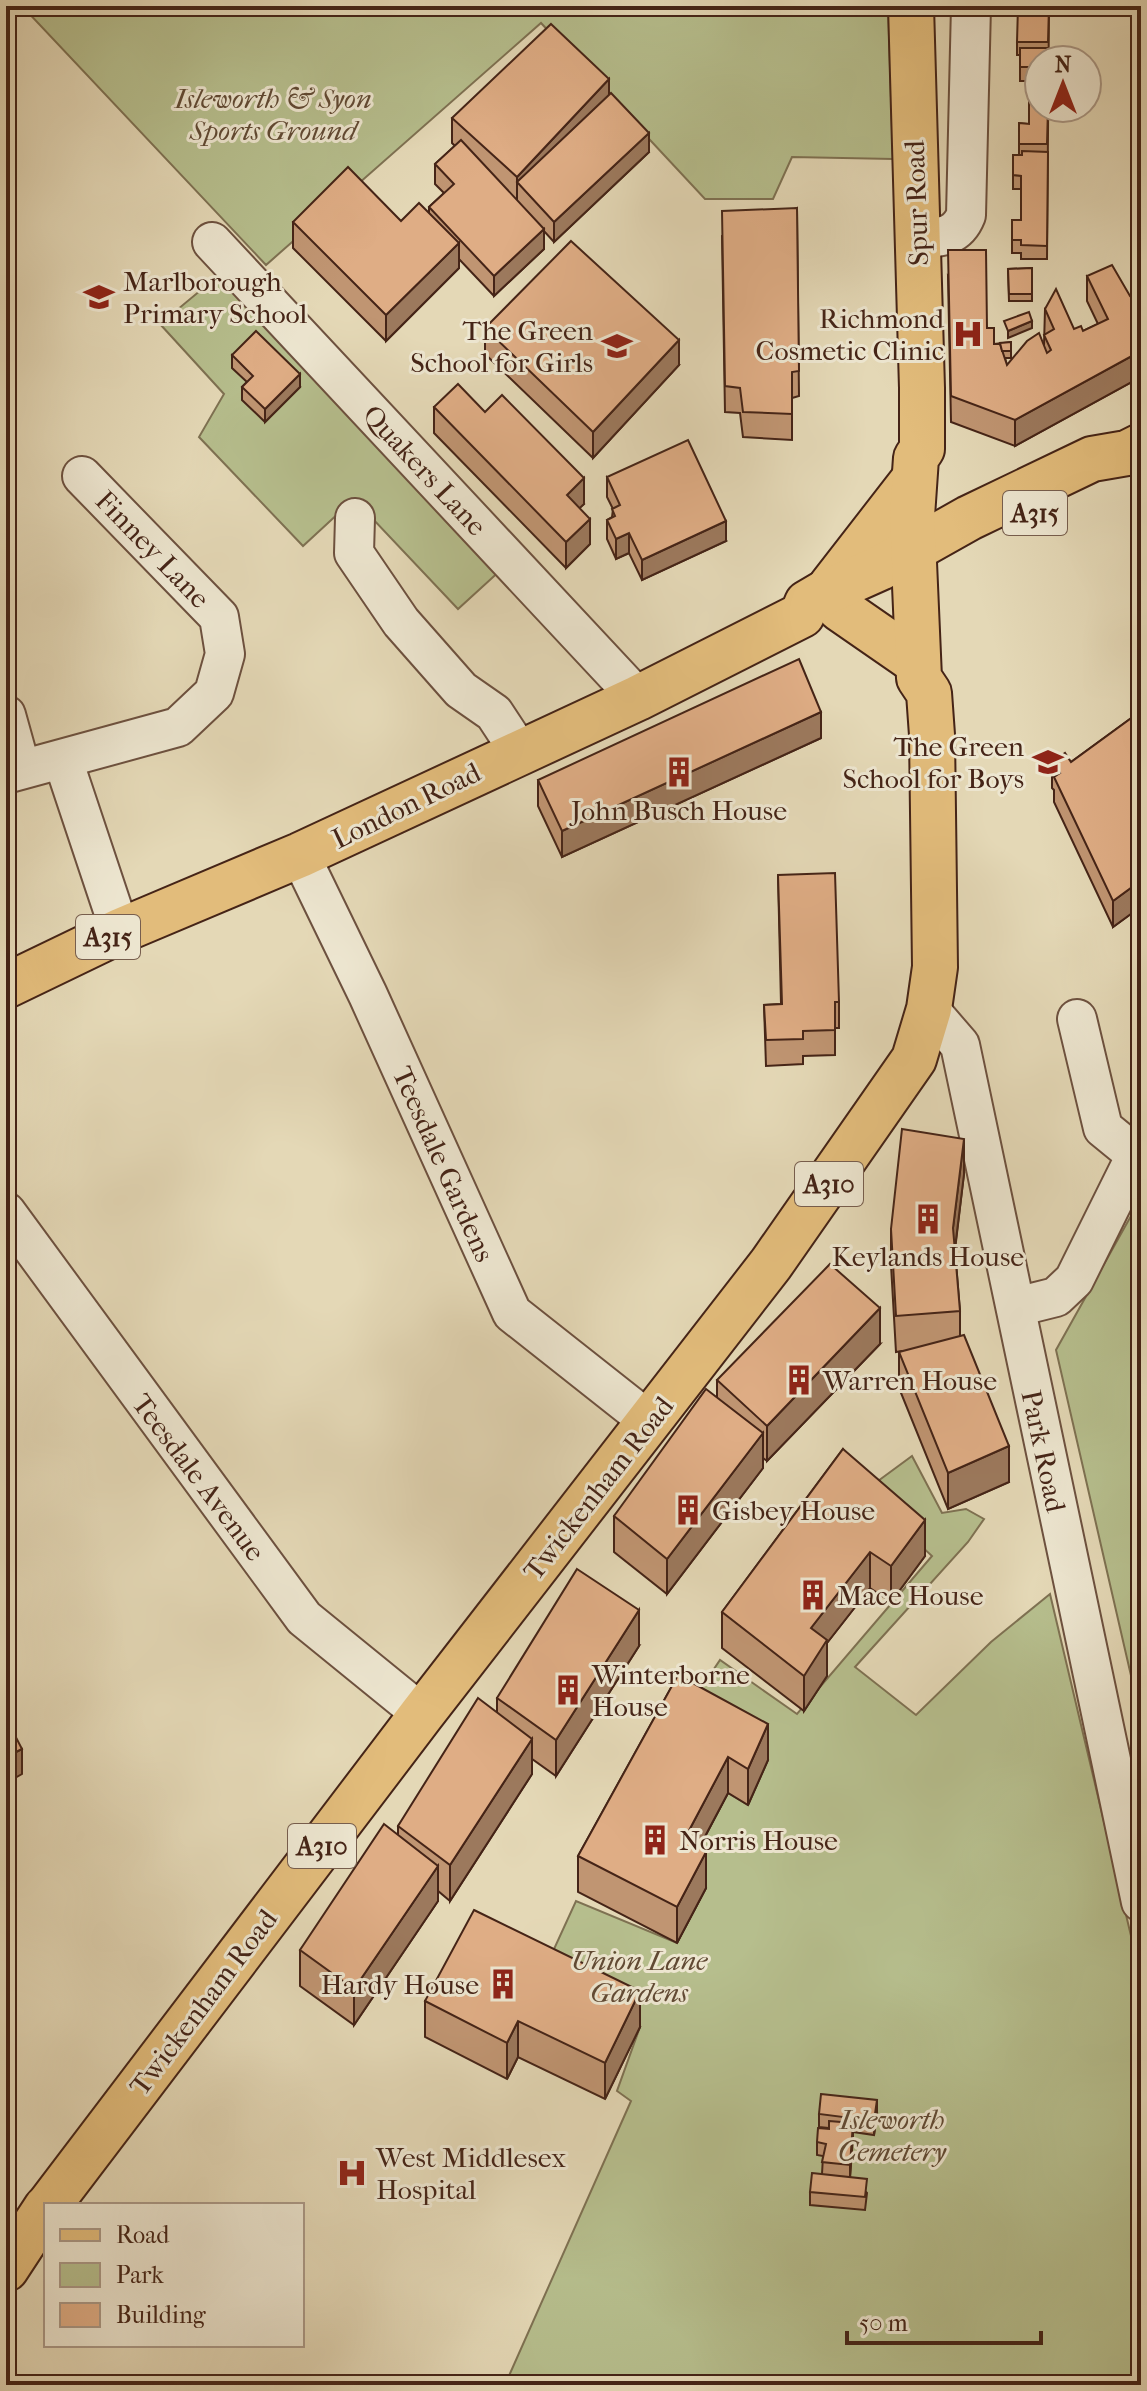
<svg xmlns="http://www.w3.org/2000/svg" width="1147" height="2391" font-family="'IM FELL French Canon',serif">
<style>
.green{fill:#b6be8d;stroke:#7e7152;stroke-width:2}
.lines{fill:none;stroke-linecap:round;stroke-linejoin:round}
.minor-casing{stroke:#6d513f;stroke-width:42}
.major-casing{stroke:#452417;stroke-width:48}
.minor{stroke:#ede6d0;stroke-width:38}
.major{stroke:#e2bc7b;stroke-width:44}
.wall{fill:#c09572;stroke:#452417;stroke-width:2}
.shaded-wall{fill:#9c795d;stroke:#452417;stroke-width:2}
.building{fill:#dfad85;stroke:#452417;stroke-width:2}
.labels{text-anchor:middle;stroke-width:6;stroke-linejoin:round;paint-order:stroke}
.shield{fill:#ede6d0;stroke:#775e4e;stroke-width:2}
.shield-label{font-size:26px;font-weight:bold;fill:#452417}
.park-label{font-size:28px;font-style:italic;fill:#614a34;stroke:#ede6d0}
.street-label{font-size:28px;fill:#452417;stroke:#ede6d0}
.poi-label{font-size:28px;fill:#452417;stroke:#ede6d0;text-anchor:start}
</style>
<rect width="100%" height="100%" fill="#e4d8b6"/>
<filter id="stains"><feTurbulence type="fractalNoise" baseFrequency=".0025" numOctaves="4"/><feColorMatrix values="0 0 0 0 .2 0 0 0 0 .09 0 0 0 0 .02 0 0 0 .5 -.17"/></filter>
<radialGradient id="worn" r=".72"><stop offset=".6" stop-color="#630" stop-opacity="0"/><stop offset="1" stop-color="#630" stop-opacity=".3"/></radialGradient>
<g class="green">
<path d="M22,6H888L893,159L792,157L773,199H705L541,23L266,265Z"/>
<path d="M225,270L503,568L458,609L354,499L303,546L199,437L224,394L160,324Z"/>
<path d="M1141,1198V1719L1056,1350Z"/>
<path d="M912,1456L942,1513L966,1509L984,1519L968,1542L855,1667L916,1715L991,1642L1050,1594L1141,1978V2385H614L508,2378L631,2101L617,2091L640,2027L543,1973L576,1901L677,1943L706,1888L685,1874L728,1793L748,1805L687,1709L720,1660L797,1714L932,1556L863,1492Z"/>
</g>
<g class="lines">
<g class="minor-casing">
<g id="minor">
<path d="M917,239C940,237 957,238 966,215L971,6"/>
<path d="M212,242L638,698"/>
<path d="M355,518L354,553L401,622L461,690L494,713L519,751"/>
<path d="M6,715L21,769"/>
<path d="M63,760L120,931"/>
<path d="M6,774L178,727L214,693L225,654L219,617L82,476"/>
<path d="M300,855L368,995L512,1313L650,1422"/>
<path d="M929,1009L960,1045L1141,1902"/>
<path d="M6,1212L304,1618L422,1714"/>
<path d="M1016,1307L1056,1297L1074,1280L1136,1155L1103,1128L1077,1019"/>
</g>
</g>
<g class="major-casing">
<g id="major">
<path d="M831,586L914,479"/>
<path d="M840,609L918,663"/>
<path d="M6,986L120,931L300,855L638,698L802,615L807,603L824,593L880,568L969,518L1092,459L1127,453L1141,446"/>
<path d="M49,2205L422,1714L771,1264L914,1059L929,1009L935,967L932,735L929,693L919,678L912,516L916,458L922,449V388L911,6"/>
<path d="M6,2269L46,2208"/>
</g>
</g>
<use href="#minor" class="minor"/>
<use href="#major" class="major"/>
</g>
<g class="wall">
<path d="M1049,6L1047,259H1021V253H1012V220H1021V189H1013V155H1019V123L1029,124V81H1020V55H1017V42Z"/>
<path d="M609,96L649,152L554,242L544,231V249L494,296L459,259V268L386,341L293,248V222L401,221L429,213V207L444,193L435,184V164L455,146L452,143V118Z"/>
<path d="M797,208L799,396L792,398V440L743,437L740,413L725,412L722,236Z"/>
<path d="M1032,268V301H1009L1008,269Z"/>
<path d="M948,276L987,328L994,344L1011,342V358H1005L1007,365L1044,345L1045,309L1074,329L1083,331L1098,324L1087,301V276L1130,296L1132,295V284L1141,280V377L1015,446L951,422Z"/>
<path d="M485,328L679,365L593,458L485,354Z"/>
<path d="M232,355L300,387L265,422L242,400V387L247,382L232,368Z"/>
<path d="M434,407L485,412L584,504L579,508L590,544L566,568L434,433Z"/>
<path d="M607,477L726,541L642,580L629,553L616,559L607,539V520L612,517L613,509L607,497Z"/>
<path d="M1141,711V911L1139,908L1113,927L1054,802V790L1052,788V762H1071Z"/>
<path d="M821,738L562,857L538,806V780Z"/>
<path d="M778,875L839,1002V1028H835V1055L803,1056V1064L766,1066L764,1005L781,1004Z"/>
<path d="M964,1174L955,1250L960,1311V1336L1009,1482L948,1509L899,1388V1352L902,1351L896,1352L891,1265V1229Z"/>
<path d="M880,1344L767,1461L763,1458V1468L667,1594L614,1552V1516L717,1398V1380Z"/>
<path d="M843,1449L925,1556L891,1602L870,1588L827,1643V1676L804,1711L722,1648V1612Z"/>
<path d="M639,1646L556,1776L532,1759V1774L450,1901L438,1891V1901L354,2025L300,1986V1950L398,1835V1826L497,1713V1698Z"/>
<path d="M678,1675L768,1760L748,1805L728,1793L699,1848L706,1888L677,1943L578,1892V1856Z"/>
<path d="M425,2001L640,2027L605,2099L518,2057L507,2079L425,2037Z"/>
<path d="M877,2113L874,2135L853,2132L850,2177L867,2193L865,2210L810,2205V2192L822,2174L823,2156L817,2155V2142L829,2128L819,2127V2114Z"/>
</g>
<g class="shaded-wall">
<path d="M609,79V105L517,182V202V177Z"/>
<path d="M649,133V152L554,242V222Z"/>
<path d="M544,229V249L494,296V276Z"/>
<path d="M459,243V268L386,341V315Z"/>
<path d="M1032,321V328L1008,338V331Z"/>
<path d="M679,340V365L593,458V432Z"/>
<path d="M1141,351V377L1015,446V420Z"/>
<path d="M300,374V387L265,422V409Z"/>
<path d="M584,478V504L567,520V495Z"/>
<path d="M590,519V544L566,568V542Z"/>
<path d="M726,521V541L642,580V560Z"/>
<path d="M629,533V553L616,559V539Z"/>
<path d="M821,712V738L562,857V831Z"/>
<path d="M1139,882V908L1113,927V901Z"/>
<path d="M964,1139V1174L953,1264V1228Z"/>
<path d="M880,1308V1344L767,1461V1426Z"/>
<path d="M763,1433V1468L667,1594V1559Z"/>
<path d="M1009,1446V1482L948,1509V1473Z"/>
<path d="M925,1520V1556L891,1602V1566Z"/>
<path d="M870,1552V1588L827,1643V1676L804,1711V1676L811,1628Z"/>
<path d="M639,1610V1646L556,1776V1740Z"/>
<path d="M768,1724V1760L748,1805V1769Z"/>
<path d="M532,1739V1774L450,1901V1865Z"/>
<path d="M22,1749V1774L6,1783V1757Z"/>
<path d="M728,1757V1793L685,1874V1838Z"/>
<path d="M706,1852V1888L677,1943V1907Z"/>
<path d="M438,1866V1901L354,2025V1989Z"/>
<path d="M640,1991V2027L605,2099V2063Z"/>
<path d="M518,2021V2057L507,2079V2043Z"/>
<path d="M877,2100V2113L874,2135V2121Z"/>
<path d="M853,2123V2137L850,2178V2165Z"/>
</g>
<g class="building">
<path d="M1018,6H1049L1048,42H1017Z"/>
<path d="M551,24L609,79L517,177L452,118Z"/>
<path d="M1020,48H1048V60H1039V108H1048L1047,144H1019V123L1029,124V67H1020Z"/>
<path d="M611,93L649,133L554,222L517,182Z"/>
<path d="M461,140L544,229L494,276L429,207L454,184L435,164Z"/>
<path d="M1022,151L1048,152L1047,246L1021,245V240H1012V220H1021V176L1013,175V155H1022Z"/>
<path d="M348,167L401,221L419,203L459,243L386,315L293,222Z"/>
<path d="M797,208L799,371L792,372V414L743,412L740,388L725,386L722,211Z"/>
<path d="M571,241L679,340L593,432L485,328Z"/>
<path d="M948,250H986L987,328H994V344H1000L1007,365L1027,341L1039,333L1047,353L1051,350L1044,335L1054,329L1045,309L1056,289L1074,329L1081,326L1083,331L1108,319L1087,276L1112,265L1130,296L1136,293L1132,284L1141,280V351L1015,420L951,396Z"/>
<path d="M1032,268V294H1009L1008,269Z"/>
<path d="M1029,312L1032,321L1008,331L1004,321Z"/>
<path d="M256,331L300,374L265,409L242,387L253,376L232,355Z"/>
<path d="M1011,342V351H1002L1000,343Z"/>
<path d="M458,384L485,412L502,395L584,478L567,495L590,519L566,542L434,407Z"/>
<path d="M688,440L726,521L642,560L629,533L616,539L607,520L615,516L612,509L620,505L607,477Z"/>
<path d="M799,659L821,712L562,831L538,780Z"/>
<path d="M1141,711V885L1139,882L1113,901L1054,777L1060,773L1052,762L1065,753L1071,762Z"/>
<path d="M835,873L839,1002H835V1030L803,1031V1039L766,1040L764,1005L782,1004L778,875Z"/>
<path d="M902,1129L964,1139L953,1228L960,1311L896,1316L891,1229Z"/>
<path d="M830,1264L880,1308L767,1426L717,1380Z"/>
<path d="M964,1335L1009,1446L948,1473L899,1352Z"/>
<path d="M706,1389L763,1433L667,1559L614,1516Z"/>
<path d="M843,1449L925,1520L891,1566L870,1552L811,1628L827,1640L804,1676L722,1612Z"/>
<path d="M577,1569L639,1610L556,1740L497,1698Z"/>
<path d="M678,1675L768,1724L748,1769L728,1757L685,1838L706,1852L677,1907L578,1856Z"/>
<path d="M478,1698L532,1739L450,1865L398,1826Z"/>
<path d="M6,1718L22,1749L6,1757Z"/>
<path d="M384,1824L438,1866L354,1989L300,1950Z"/>
<path d="M474,1910L640,1991L605,2063L518,2021L507,2043L425,2001Z"/>
<path d="M821,2094L877,2100L874,2121L819,2114Z"/>
<path d="M829,2121L853,2123L850,2165L822,2162L826,2144L817,2142L818,2128L829,2129Z"/>
<path d="M812,2173L867,2179L865,2197L810,2192Z"/>
</g>
<defs>
<g id="school-bare" transform="scale(2.4)"><path d="M0-5L7-2L0 1L-7-2ZM-4 1L0 2.5L4 1V4Q0 6-4 4Z" fill="#8f2418" stroke="#ede6d0" stroke-width="2.5" paint-order="stroke"/></g>
<g id="hospital-bare" transform="scale(2.4)"><path d="M-5-5h3v3.5h4V-5h3V5h-3V1.5h-4V5h-3Z" fill="#8f2418" stroke="#ede6d0" stroke-width="2.5" paint-order="stroke"/></g>
<g id="building-bare" transform="scale(2.4)"><path d="M-4-6H4V6H1V3H-1V6H-4ZM-2.5-4.3h1.7v1.8h-1.7ZM.8-4.3h1.7v1.8H.8ZM-2.5-1h1.7V.8h-1.7ZM.8-1h1.7V.8H.8Z" fill="#8f2418" stroke="#ede6d0" stroke-width="2.5" paint-order="stroke"/></g>
</defs>
<g fill-rule="evenodd">
<use href="#school-bare" x="99" y="297"/>
<use href="#hospital-bare" x="968" y="334"/>
<use href="#school-bare" x="617" y="346"/>
<use href="#school-bare" x="1048" y="762"/>
<use href="#building-bare" x="679" y="772"/>
<use href="#building-bare" x="928" y="1219"/>
<use href="#building-bare" x="799" y="1380"/>
<use href="#building-bare" x="688" y="1510"/>
<use href="#building-bare" x="813" y="1595"/>
<use href="#building-bare" x="568" y="1690"/>
<use href="#building-bare" x="655" y="1840"/>
<use href="#building-bare" x="503" y="1984"/>
<use href="#hospital-bare" x="352" y="2173"/>
</g>
<g class="labels">
<g class="shield">
<rect x="1003" y="491" width="64" height="44" rx="6"/>
<rect x="76" y="915" width="64" height="44" rx="6"/>
<rect x="795" y="1162" width="68" height="44" rx="6"/>
<rect x="288" y="1824" width="68" height="44" rx="6"/>
</g>
<g class="shield-label">
<text x="1035" y="522">A315</text>
<text x="108" y="946">A315</text>
<text x="829" y="1193">A310</text>
<text x="322" y="1855">A310</text>
</g>
<g class="park-label">
<text x="273" y="108">Isleworth &amp; Syon<tspan x="273" dy="32">Sports Ground</tspan></text>
<text x="639" y="1970">Union Lane<tspan x="639" dy="32">Gardens</tspan></text>
<text x="892" y="2129">Isleworth<tspan x="892" dy="32">Cemetery</tspan></text>
</g>
<g class="street-label">
<text transform="translate(916 203) rotate(-92)" y="10">Spur Road</text>
<text transform="translate(425 470) rotate(47)" y="10">Quakers Lane</text>
<text transform="translate(153 549) rotate(46)" y="10">Finney Lane</text>
<text transform="translate(406 805) rotate(-26)" y="10">London Road</text>
<text transform="translate(444 1164) rotate(66)" y="10">Teesdale Gardens</text>
<text transform="translate(1044 1451) rotate(78)" y="10">Park Road</text>
<text transform="translate(199 1477) rotate(53)" y="10">Teesdale Avenue</text>
<text transform="translate(598 1488) rotate(-52)" y="10">Twickenham Road</text>
<text transform="translate(203 2002) rotate(-53)" y="10">Twickenham Road</text>
</g>
<g class="poi-label">
<text x="123" y="291">Marlborough<tspan x="123" dy="32">Primary School</tspan></text>
<text x="944" y="328" text-anchor="end">Richmond<tspan x="944" dy="32">Cosmetic Clinic</tspan></text>
<text x="593" y="340" text-anchor="end">The Green<tspan x="593" dy="32">School for Girls</tspan></text>
<text x="1024" y="756" text-anchor="end">The Green<tspan x="1024" dy="32">School for Boys</tspan></text>
<text x="679" y="820" text-anchor="middle">John Busch House</text>
<text x="928" y="1266" text-anchor="middle">Keylands House</text>
<text x="823" y="1390">Warren House</text>
<text x="712" y="1520">Gisbey House</text>
<text x="837" y="1605">Mace House</text>
<text x="592" y="1684">Winterborne<tspan x="592" dy="32">House</tspan></text>
<text x="679" y="1850">Norris House</text>
<text x="479" y="1994" text-anchor="end">Hardy House</text>
<text x="376" y="2167">West Middlesex<tspan x="376" dy="32">Hospital</tspan></text>
</g>
</g>
<rect width="1147" height="2391" fill="none" stroke="#e4d8b6" stroke-width="32"/>
<rect x="8" y="8" width="1131" height="2375" fill="none" stroke="#452417" stroke-width="4"/>
<rect x="16" y="16" width="1115" height="2359" fill="none" stroke="#452417" stroke-width="2"/>
<rect x="44" y="2203" width="260" height="144" fill="#ede6d0" stroke="#aa9886" stroke-width="2"/>
<rect x="60" y="2229" width="40" height="12" fill="#e2bc7b" stroke="#aa9886" stroke-width="2"/>
<text x="116" y="2243" font-size="24" fill="#452417">Road</text>
<rect x="60" y="2263" width="40" height="24" fill="#b6be8d" stroke="#aa9886" stroke-width="2"/>
<text x="116" y="2283" font-size="24" fill="#452417">Park</text>
<rect x="60" y="2303" width="40" height="24" fill="#dfad85" stroke="#aa9886" stroke-width="2"/>
<text x="116" y="2323" font-size="24" fill="#452417">Building</text>
<g transform="translate(1063 84)"><circle r="38" fill="#ede6d0" stroke="#aa9886" stroke-width="2"/>
<path d="M0-6L14 30L0 20L-14 30Z" fill="#8f2418"/>
<text y="-12" font-size="22" font-weight="bold" text-anchor="middle" fill="#452417">N</text>
</g>
<path d="M847 2331v12h194v-12" fill="none" stroke="#452417" stroke-width="4"/>
<text x="859" y="2331" font-size="24" fill="#452417" stroke="#ede6d0" stroke-width="6" paint-order="stroke">50 m</text>
<rect width="100%" height="100%" filter="url(#stains)"/>
<rect width="100%" height="100%" fill="url(#worn)"/>
</svg>
